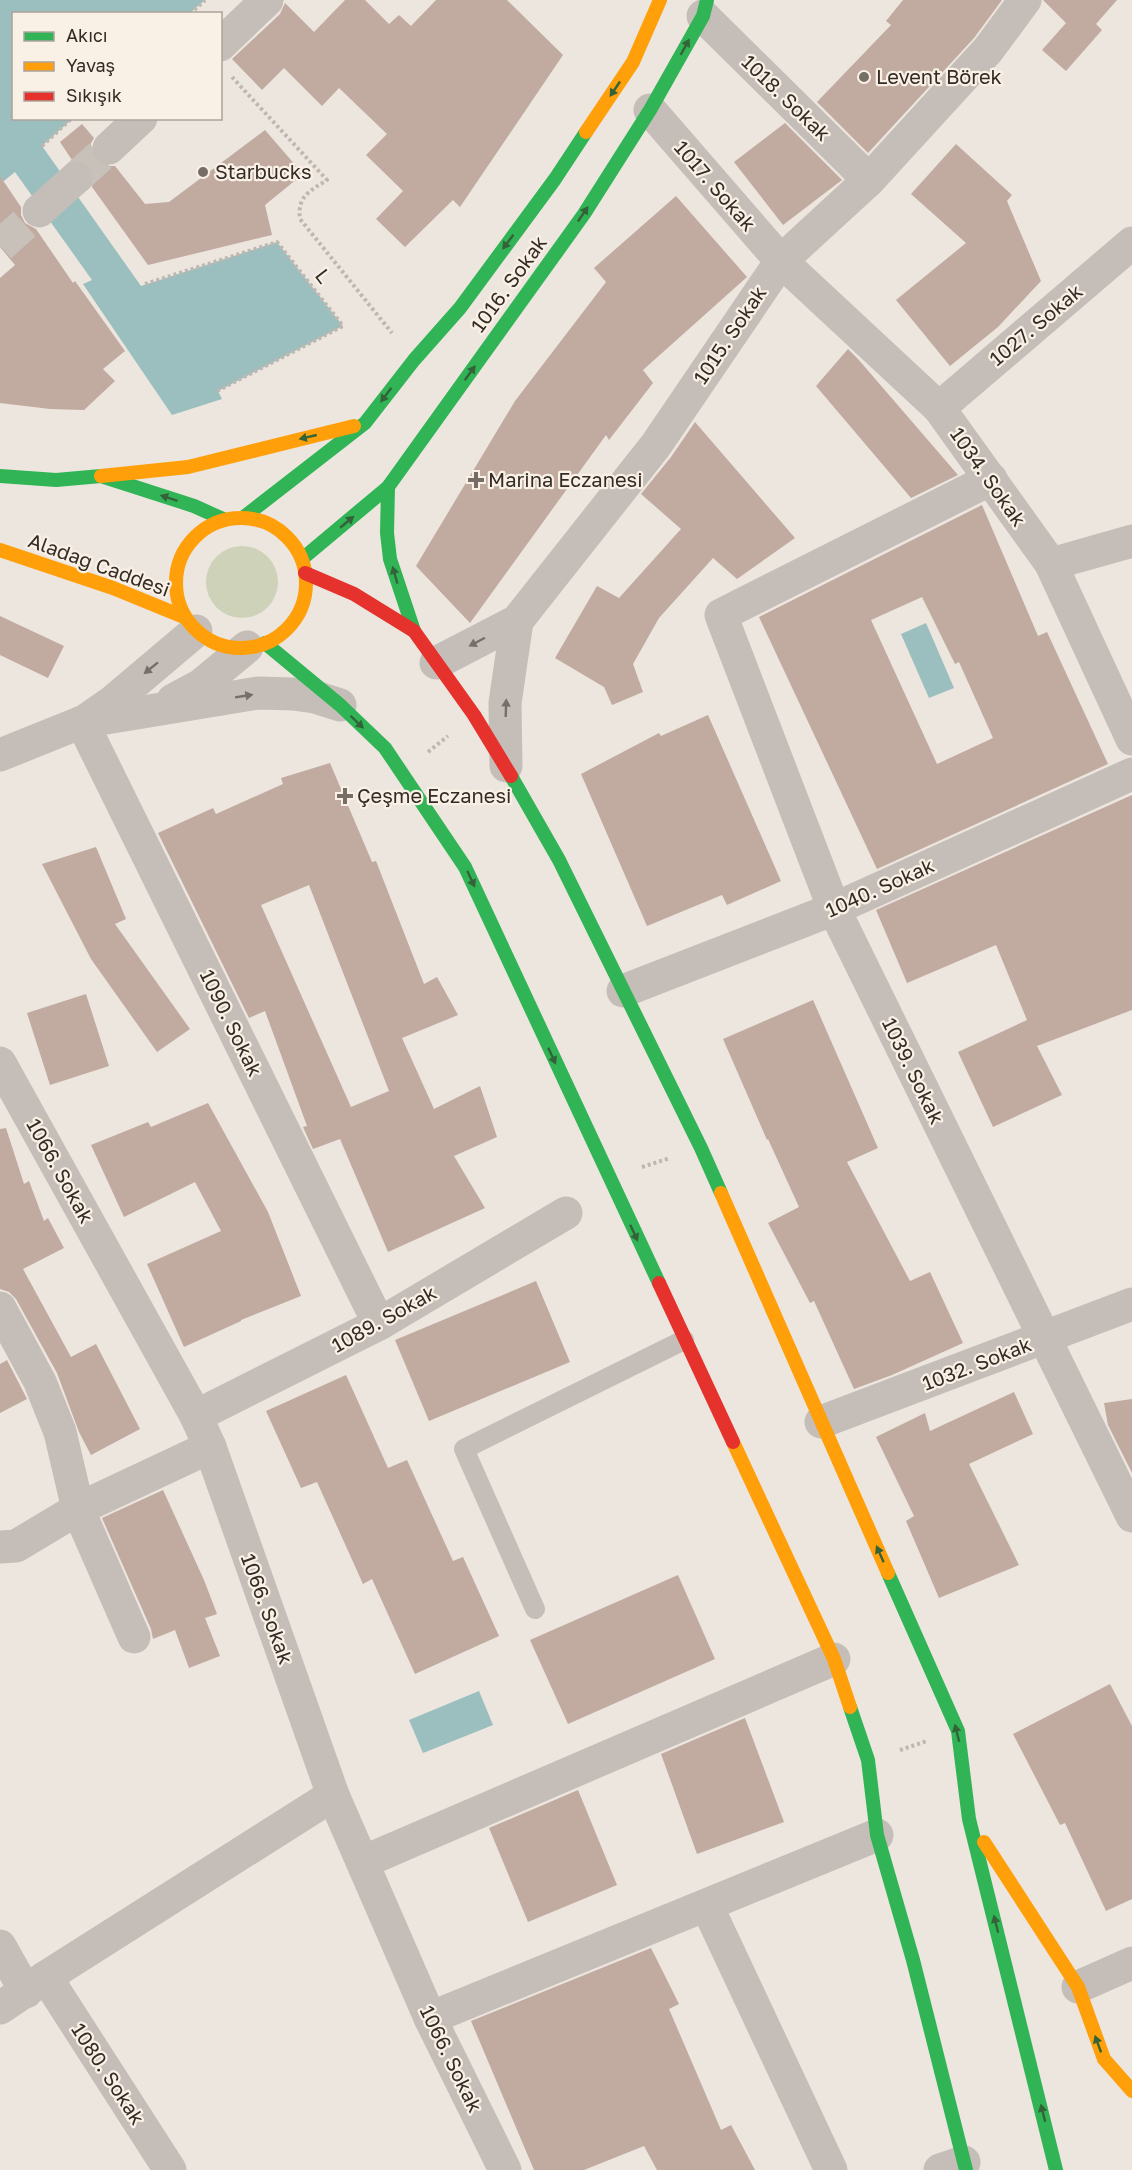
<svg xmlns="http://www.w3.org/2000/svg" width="1132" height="2170" font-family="'Golos Text',sans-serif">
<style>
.green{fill:#cdd2b8}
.water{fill:#9bbebe}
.building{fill:#c1aaa0;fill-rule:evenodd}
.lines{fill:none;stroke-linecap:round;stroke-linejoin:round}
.street-tunnel{stroke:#c8c1ba;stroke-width:33;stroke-dasharray:33 16;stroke-linecap:butt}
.path{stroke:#beb7b0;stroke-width:4;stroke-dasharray:3 3;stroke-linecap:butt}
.lane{stroke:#c5beb8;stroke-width:20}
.street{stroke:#c5beb8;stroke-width:33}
.fast{stroke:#30b455;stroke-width:14}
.slow{stroke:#ff9f0a;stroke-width:14}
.jam{stroke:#e5322d;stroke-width:14}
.oneway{fill:#346239}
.oneway2{fill:#766e68}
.poi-dot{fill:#766d67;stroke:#faf1e6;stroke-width:2}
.labels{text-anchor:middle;stroke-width:4.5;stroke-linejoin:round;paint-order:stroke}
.poi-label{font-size:20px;fill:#362c27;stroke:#faf1e6;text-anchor:start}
.street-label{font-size:20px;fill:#362c27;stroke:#faf1e6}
</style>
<rect width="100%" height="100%" fill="#ece6df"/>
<circle class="green" cx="242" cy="582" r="36"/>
<g class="water">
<path d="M0,0H205L190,13L14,14V118L72,119L42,146L141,286L277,242L343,326L218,391L222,399L172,415L83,284L92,280L15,172L0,184Z"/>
<path d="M926,623L954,688L929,698L901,634Z"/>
<path d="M479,1691L493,1725L423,1753L409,1720Z"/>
</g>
<g class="building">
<path d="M345,0H365L389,24L399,15L411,26L436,0H507L563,55L460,207L453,200L405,247L376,219L403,191L366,155L387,134L339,88L322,106L284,68L262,90L232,59L280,14L285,3L314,32Z"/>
<path d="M903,0H1002L974,38L868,153L817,102L891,25L886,21Z"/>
<path d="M1043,0H1117L1096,24L1102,30L1066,71L1042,50L1066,23Z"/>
<path d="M785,123L842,180L783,225L734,162Z"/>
<path d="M82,124L94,138L91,143V152L95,160L104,166H115L145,204L169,202L265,130L303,174L265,205L272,235L148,265L92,187L94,175L90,166L82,160H72L60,142Z"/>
<path d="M956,144L1012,195L1007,201L1041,281L998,327L950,366L896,300L966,243L911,194Z"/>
<path d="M0,176L21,207V215L25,223L36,229L73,283L75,281L125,351L103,369L115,381L84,410L50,409L0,403V278L15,265L0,247Z"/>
<path d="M676,196L747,277L643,370L653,383L609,440L606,435L470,623L416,566L515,401L606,282L594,268Z"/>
<path d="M848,349L858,359L958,475L911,498L816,386Z"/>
<path d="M695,422L795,538L737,579L713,558L659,618L633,664L643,692L612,705L604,687L555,658L597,586L619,598L681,529L641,494L671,457Z"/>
<path d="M982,505L1038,636L1047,632L1108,764L877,869L759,617ZM922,597L955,664L959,662L993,738L937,764L871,620Z"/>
<path d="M0,616L64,646L48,678L0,655Z"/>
<path d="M708,715L781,881L727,905L722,895L647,926L581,774L659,733L661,736Z"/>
<path d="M330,763L372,862L376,861L424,984L437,977L458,1015L402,1038L434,1109L480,1086L497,1137L454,1156L485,1208L388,1252L340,1139L313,1149L303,1127L307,1126L265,1011L249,1018L158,833L213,808L216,814L283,784L281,778ZM309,885L389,1091L351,1107L261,905Z"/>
<path d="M1132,795V1010L1037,1046L1062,1095L993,1127L958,1052L1027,1020L996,945L907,983L876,910Z"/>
<path d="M96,847L126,919L115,924L190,1029L157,1052L91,959L42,864Z"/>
<path d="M86,994L109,1066L50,1085L27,1013Z"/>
<path d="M813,1000L878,1148L847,1162L910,1281L930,1272L963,1343L892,1375L854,1389L814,1301L810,1303L768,1223L799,1207L768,1139L767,1140L723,1039Z"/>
<path d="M208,1103L268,1212L301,1296L241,1320V1321L184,1347L147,1264L221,1231L195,1182L124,1217L91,1145L148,1122L151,1127Z"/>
<path d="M6,1128L24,1184L29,1181L44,1221L48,1218L64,1248L23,1269L71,1357L96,1344L140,1429L91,1455L79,1432L57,1373L16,1299L9,1292L0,1289V1129Z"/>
<path d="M536,1281L570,1362L429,1421L395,1340Z"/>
<path d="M7,1360L27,1399L0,1413V1364Z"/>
<path d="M346,1375L388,1468L407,1460L453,1561L463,1557L499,1636L415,1674L372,1579L363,1584L317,1482L301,1488L266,1411Z"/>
<path d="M1014,1392L1033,1434L969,1464L1019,1565L939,1598L906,1521L914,1516L876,1437L925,1413L930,1431Z"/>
<path d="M1132,1399V1473L1108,1425L1104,1403Z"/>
<path d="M163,1490L204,1580L217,1614L205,1618L220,1656L189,1668L175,1630L153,1639L151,1629L102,1518Z"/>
<path d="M678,1575L715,1659L568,1724L530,1640Z"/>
<path d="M1110,1684L1132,1726V1899L1106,1911L1065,1823L1060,1825L1013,1734Z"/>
<path d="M745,1718L784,1822L697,1854L661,1754Z"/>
<path d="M578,1790L617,1885L528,1922L489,1828Z"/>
<path d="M651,1948L679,2004L669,2009L721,2130L731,2125L755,2170H657L644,2146L584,2170H534L471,2021Z"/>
</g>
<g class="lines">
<g class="street-tunnel">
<path d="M76,178L109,148"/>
<path d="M0,246L39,211"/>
</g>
<g class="path">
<path d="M190,14L205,0"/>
<path d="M232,77L327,180C310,191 297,196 300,219L392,333"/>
<path d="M42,146L72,118"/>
<path d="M145,284L277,242L343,326L217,391"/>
<path d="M428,752L448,736"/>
<path d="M642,1167L670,1158"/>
<path d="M900,1750L927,1741"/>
</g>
<path class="lane" d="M535,1609L464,1449L684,1340"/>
<g class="street">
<path d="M703,16L869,180"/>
<path d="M220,45L267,0"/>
<path d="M650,110L781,261L939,408L1051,564L1132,739"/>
<path d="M109,148L141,118"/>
<path d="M39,211L76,178"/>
<path d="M939,408L1132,243"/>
<path d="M991,479L721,615L834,909L1132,1516"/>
<path d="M1051,564L1132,541"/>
<path d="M436,663L517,621L656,445L781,261L869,180L988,50L1025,0"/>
<path d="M173,700L201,685L247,647"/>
<path d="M89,718L112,702L196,631"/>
<path d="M82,722L379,1324"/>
<path d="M0,755L82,722L258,693L293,694L315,697L340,705"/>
<path d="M506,766L505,703L517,621"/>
<path d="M623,991L834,909L1132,774"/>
<path d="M0,1063L196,1416L210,1447L333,1795L430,2018L505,2170"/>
<path d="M0,1308L40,1382L60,1432L78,1509L134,1637"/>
<path d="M196,1416L379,1324L566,1213"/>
<path d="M821,1422L1132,1304"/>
<path d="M0,1547L16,1546L78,1509L210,1447"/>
<path d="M363,1862L834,1659"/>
<path d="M707,1906L831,2170"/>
<path d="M0,1946L26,1992"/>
<path d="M46,1977L170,2170"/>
<path d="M1078,1987L1132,1963"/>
<path d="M0,2008L46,1977L333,1795"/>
<path d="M430,2018L877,1835"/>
<path d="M940,2170L964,2162"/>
</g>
<g class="fast">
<path d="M0,476L56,480L101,476L194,506L223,519"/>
<path d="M388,487L387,533L390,559L414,631"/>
<path d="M244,517L365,423L414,360L460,308L555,179L586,132"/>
<path d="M302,559L388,487L584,214L650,110L703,16L707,0"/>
<path d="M265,643L340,705L385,748L465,867L659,1283"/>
<path d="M511,776L559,860L701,1148L721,1193"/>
<path d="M888,1573L958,1731L969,1819L1056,2170"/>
<path d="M850,1707L868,1760L877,1835L913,1960L966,2170"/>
</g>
<g class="slow">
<path d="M586,132L633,62L660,0"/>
<path d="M101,476L188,467L354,426"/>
<circle cx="241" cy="583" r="65"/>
<path d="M0,550L113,588L184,617"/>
<path d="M721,1193L888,1573"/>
<path d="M733,1442L834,1659L850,1707"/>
<path d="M984,1842L1078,1987L1104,2059L1132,2091"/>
</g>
<g class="jam">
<path d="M305,573L354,594L414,631L474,715L511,776"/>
<path d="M659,1283L733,1442"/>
</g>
</g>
<defs><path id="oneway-solid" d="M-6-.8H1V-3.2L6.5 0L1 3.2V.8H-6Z" transform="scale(1.5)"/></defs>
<g class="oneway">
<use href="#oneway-solid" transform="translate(685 47) rotate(-61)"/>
<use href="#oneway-solid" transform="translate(615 89) rotate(124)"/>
<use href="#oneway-solid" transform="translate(583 214) rotate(-56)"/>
<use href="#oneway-solid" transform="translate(508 242) rotate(127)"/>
<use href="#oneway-solid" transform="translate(470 373) rotate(-54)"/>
<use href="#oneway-solid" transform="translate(386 395) rotate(127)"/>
<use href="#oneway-solid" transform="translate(308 437) rotate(167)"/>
<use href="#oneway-solid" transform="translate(169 498) rotate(-162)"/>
<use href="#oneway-solid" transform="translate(347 522) rotate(-40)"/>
<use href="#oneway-solid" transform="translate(395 575) rotate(-106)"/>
<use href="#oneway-solid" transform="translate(357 722) rotate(44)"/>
<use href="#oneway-solid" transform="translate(471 879) rotate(65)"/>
<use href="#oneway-solid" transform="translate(552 1056) rotate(65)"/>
<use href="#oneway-solid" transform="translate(634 1233) rotate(65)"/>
<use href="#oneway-solid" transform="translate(880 1554) rotate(-114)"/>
<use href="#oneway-solid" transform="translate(957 1733) rotate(-104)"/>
<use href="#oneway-solid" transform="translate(996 1924) rotate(-104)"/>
<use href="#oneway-solid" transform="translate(1098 2044) rotate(-110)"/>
<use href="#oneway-solid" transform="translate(1043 2113) rotate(-104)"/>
</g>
<g class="oneway2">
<use href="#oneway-solid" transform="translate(477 642) rotate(152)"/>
<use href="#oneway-solid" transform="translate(151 668) rotate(141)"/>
<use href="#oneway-solid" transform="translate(244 696) rotate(-9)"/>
<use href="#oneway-solid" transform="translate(506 708) rotate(-88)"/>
</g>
<g class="poi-dot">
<circle cx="864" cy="77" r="6"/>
<circle cx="203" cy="172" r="6"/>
<path d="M473 471h6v6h6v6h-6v6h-6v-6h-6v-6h6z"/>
<path d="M342 787h6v6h6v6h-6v6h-6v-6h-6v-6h6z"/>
</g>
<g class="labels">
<g class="poi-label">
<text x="876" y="84">Levent Börek</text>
<text x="215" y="179">Starbucks</text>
<text x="488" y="487">Marina Eczanesi</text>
<text x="357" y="803">Çeşme Eczanesi</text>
</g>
<g class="street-label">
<text transform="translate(786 98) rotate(44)" y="7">1018. Sokak</text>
<text transform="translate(715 186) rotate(49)" y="7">1017. Sokak</text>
<text transform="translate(323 276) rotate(52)" y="7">L</text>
<text transform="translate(509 284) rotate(-54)" y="7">1016. Sokak</text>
<text transform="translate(1036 325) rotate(-40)" y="7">1027. Sokak</text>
<text transform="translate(730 335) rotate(-56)" y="7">1015. Sokak</text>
<text transform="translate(988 477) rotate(55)" y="7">1034. Sokak</text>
<text transform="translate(99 565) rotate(20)" y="7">Aladağ Caddesi</text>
<text transform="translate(880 888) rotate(-24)" y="7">1040. Sokak</text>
<text transform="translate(231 1023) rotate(64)" y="7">1090. Sokak</text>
<text transform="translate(913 1071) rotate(64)" y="7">1039. Sokak</text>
<text transform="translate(60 1171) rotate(61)" y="7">1066. Sokak</text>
<text transform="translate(384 1319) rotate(-29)" y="7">1089. Sokak</text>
<text transform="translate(977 1364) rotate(-21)" y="7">1032. Sokak</text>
<text transform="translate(267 1609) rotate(70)" y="7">1066. Sokak</text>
<text transform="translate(451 2059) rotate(64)" y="7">1066. Sokak</text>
<text transform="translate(108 2074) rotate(57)" y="7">1080. Sokak</text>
</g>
</g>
<rect x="12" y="12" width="210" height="108" fill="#faf1e6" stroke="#aca29a" stroke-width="1.5"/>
<rect x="24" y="32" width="30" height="9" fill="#30b455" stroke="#aca29a" stroke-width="1.5"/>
<text x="66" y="42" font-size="18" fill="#362c27">Akıcı</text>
<rect x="24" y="62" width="30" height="9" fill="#ff9f0a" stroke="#aca29a" stroke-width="1.5"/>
<text x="66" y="72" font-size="18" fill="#362c27">Yavaş</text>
<rect x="24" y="92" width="30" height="9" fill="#e5322d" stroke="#aca29a" stroke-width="1.5"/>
<text x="66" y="102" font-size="18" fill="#362c27">Sıkışık</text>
</svg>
